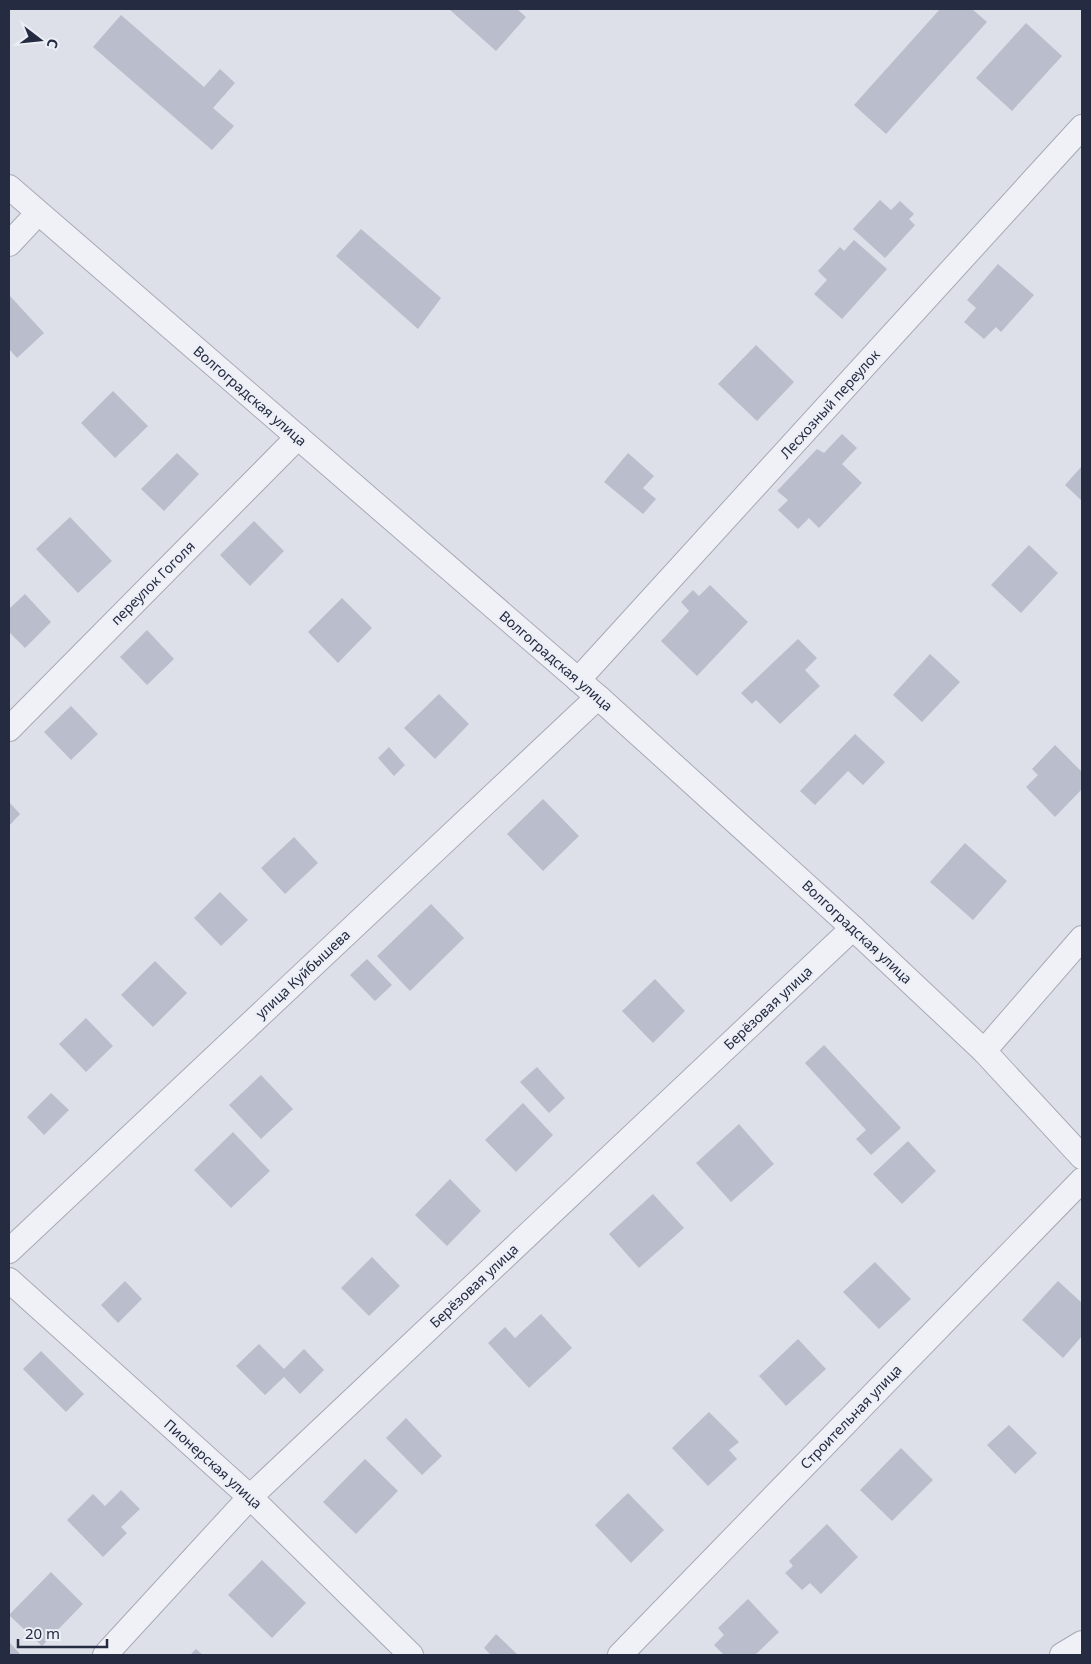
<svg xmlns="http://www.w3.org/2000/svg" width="1091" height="1664" font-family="'Noto Sans',sans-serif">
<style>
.building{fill:#babecc}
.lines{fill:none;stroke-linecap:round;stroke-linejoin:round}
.street-casing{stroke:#a6aab7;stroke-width:26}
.street{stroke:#f0f1f6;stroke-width:24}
.labels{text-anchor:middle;stroke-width:5;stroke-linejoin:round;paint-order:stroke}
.street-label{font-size:14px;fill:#252b41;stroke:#eceff6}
</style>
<rect width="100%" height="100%" fill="#dde0e9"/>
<g class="building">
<path d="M449,9H517L526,17L496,51Z"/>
<path d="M940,9H972L987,22L886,134L854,105Z"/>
<path d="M121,15L204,87L220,69L235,83L213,108L234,126L212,150L93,47Z"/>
<path d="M1026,23L1062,56L1012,111L976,78Z"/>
<path d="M880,200L891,210L900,201L914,214L909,219L915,225L885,258L853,229Z"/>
<path d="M361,229L441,298L418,329L336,256Z"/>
<path d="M854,240L887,269L842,319L814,294L827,280L818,271L840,247L844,251Z"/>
<path d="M998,264L1034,295L1001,332L996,327L984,339L964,322L976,308L967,300Z"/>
<path d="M10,296L44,333L17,358L9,349V297Z"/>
<path d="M756,345L794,382L757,421L718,384Z"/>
<path d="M113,391L148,426L115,458L81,423Z"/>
<path d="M842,434L857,448L842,464L862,483L819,528L809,518L798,529L778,510L788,500L777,491L817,449L824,453Z"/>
<path d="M177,453L199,474L164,511L141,489Z"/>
<path d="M628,453L654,476L643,488L656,499L643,514L604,482Z"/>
<path d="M1082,466V501L1065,485Z"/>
<path d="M70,517L112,561L78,593L36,549Z"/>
<path d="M254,521L284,551L250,586L220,555Z"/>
<path d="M1029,545L1058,573L1021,613L991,585Z"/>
<path d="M710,585L748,622L697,676L661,641L689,611L681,602L693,590L699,596Z"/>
<path d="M25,594L51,622L25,648L9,632V609Z"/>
<path d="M342,598L372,628L338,663L308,632Z"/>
<path d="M147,630L174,659L147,685L120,657Z"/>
<path d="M798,639L817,658L805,670L820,686L780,724L756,700L752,704L741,693Z"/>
<path d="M930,654L960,682L922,722L893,695Z"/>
<path d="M439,694L469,724L435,759L404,728Z"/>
<path d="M71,706L98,734L71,760L44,732Z"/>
<path d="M855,734L885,762L863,785L848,771L815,805L800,791Z"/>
<path d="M1055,745L1082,772V789L1055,817L1026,787L1038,775L1032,769Z"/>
<path d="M389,747L405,765L394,776L378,758Z"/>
<path d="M543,799L579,836L543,871L507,834Z"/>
<path d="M9,802L20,814L9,826Z"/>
<path d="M294,837L318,863L285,894L261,868Z"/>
<path d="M965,843L1007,881L973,920L930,882Z"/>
<path d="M220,892L248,920L221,946L194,918Z"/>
<path d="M431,904L464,938L410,991L377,956Z"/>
<path d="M367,959L392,985L375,1001L350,975Z"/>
<path d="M155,961L187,993L153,1027L121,995Z"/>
<path d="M655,979L685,1011L653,1043L622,1011Z"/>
<path d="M86,1018L113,1046L86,1072L59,1044Z"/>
<path d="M824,1045L901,1128L871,1155L856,1139L866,1130L805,1063Z"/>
<path d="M537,1067L565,1098L549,1113L520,1082Z"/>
<path d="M261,1075L293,1109L261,1139L229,1105Z"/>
<path d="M51,1093L69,1110L44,1135L27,1117Z"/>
<path d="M523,1103L553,1135L516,1172L485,1140Z"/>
<path d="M739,1124L774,1164L731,1202L696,1163Z"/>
<path d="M233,1132L270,1171L231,1208L194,1170Z"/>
<path d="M908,1141L936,1171L902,1204L873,1174Z"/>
<path d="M450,1179L481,1211L447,1246L415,1215Z"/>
<path d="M653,1194L684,1228L639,1268L609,1234Z"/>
<path d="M372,1257L400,1286L369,1316L341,1288Z"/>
<path d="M875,1262L911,1299L879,1329L843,1292Z"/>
<path d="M125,1281L142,1299L118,1323L101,1305Z"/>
<path d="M1058,1281L1082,1303V1336L1063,1358L1022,1320Z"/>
<path d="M541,1314L572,1348L529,1388L488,1343L505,1327L515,1338Z"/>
<path d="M798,1339L826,1369L786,1406L759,1376Z"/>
<path d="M259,1344L284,1369L304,1349L324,1370L300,1394L284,1377L265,1395L236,1366Z"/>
<path d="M41,1351L84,1394L66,1412L23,1369Z"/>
<path d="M709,1412L739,1442L729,1450L737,1459L708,1486L672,1448Z"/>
<path d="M406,1418L442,1456L422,1475L386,1438Z"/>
<path d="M1009,1425L1037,1453L1015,1474L987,1445Z"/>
<path d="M901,1448L933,1480L892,1521L860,1490Z"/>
<path d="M365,1459L398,1491L356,1534L323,1502Z"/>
<path d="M121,1490L140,1509L121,1527L127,1533L103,1557L67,1520L93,1494L105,1506Z"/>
<path d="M628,1493L664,1530L631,1563L595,1525Z"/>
<path d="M827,1524L858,1557L821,1594L810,1583L802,1590L785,1573L793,1566L789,1561Z"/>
<path d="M262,1560L306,1603L272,1638L228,1595Z"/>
<path d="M51,1572L83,1604L42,1646L9,1615Z"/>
<path d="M748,1599L779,1632L755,1655H724L714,1645L724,1635L718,1628Z"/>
<path d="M496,1634L518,1655H491L484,1648Z"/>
<path d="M9,1642L21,1655H9Z"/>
<path d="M196,1649L203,1655H190Z"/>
</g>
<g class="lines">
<g class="street-casing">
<g id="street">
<path d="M9,187L598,697L853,928L984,1051L1082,1157"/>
<path d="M9,244L38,213"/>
<path d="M578,680L1082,127"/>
<path d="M9,729L298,437"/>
<path d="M984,1051L1082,938"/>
<path d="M9,1251L598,697"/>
<path d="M9,1280L250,1497L411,1655"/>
<path d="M105,1655L250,1497L853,928"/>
<path d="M620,1655L1082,1180"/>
<path d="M1062,1655L1082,1643"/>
</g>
</g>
<use href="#street" class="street"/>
</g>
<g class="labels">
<g class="street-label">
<text transform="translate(250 396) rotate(41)" y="5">Волгоградская улица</text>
<text transform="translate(830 404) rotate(-48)" y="5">Лесхозный переулок</text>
<text transform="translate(153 583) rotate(-45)" y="5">переулок Гоголя</text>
<text transform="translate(556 661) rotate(41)" y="5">Волгоградская улица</text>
<text transform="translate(857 932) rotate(43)" y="5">Волгоградская улица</text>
<text transform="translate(303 974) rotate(-43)" y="5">улица Куйбышева</text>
<text transform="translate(768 1008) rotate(-43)" y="5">Берёзовая улица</text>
<text transform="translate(474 1286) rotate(-43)" y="5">Берёзовая улица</text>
<text transform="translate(851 1417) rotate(-46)" y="5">Строительная улица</text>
<text transform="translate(213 1464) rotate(42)" y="5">Пионерская улица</text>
</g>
</g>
<rect width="1091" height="1664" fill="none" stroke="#252b41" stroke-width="20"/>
<g transform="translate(40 40) rotate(106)" stroke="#eceff6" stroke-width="4" paint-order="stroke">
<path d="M0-4L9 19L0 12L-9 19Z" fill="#252b41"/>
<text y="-8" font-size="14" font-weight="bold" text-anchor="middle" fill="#252b41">С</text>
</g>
<path d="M18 1639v8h89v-8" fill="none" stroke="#252b41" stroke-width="2.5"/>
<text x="25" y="1639" font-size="15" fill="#252b41" stroke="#eceff6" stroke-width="4" paint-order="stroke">20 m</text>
</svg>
